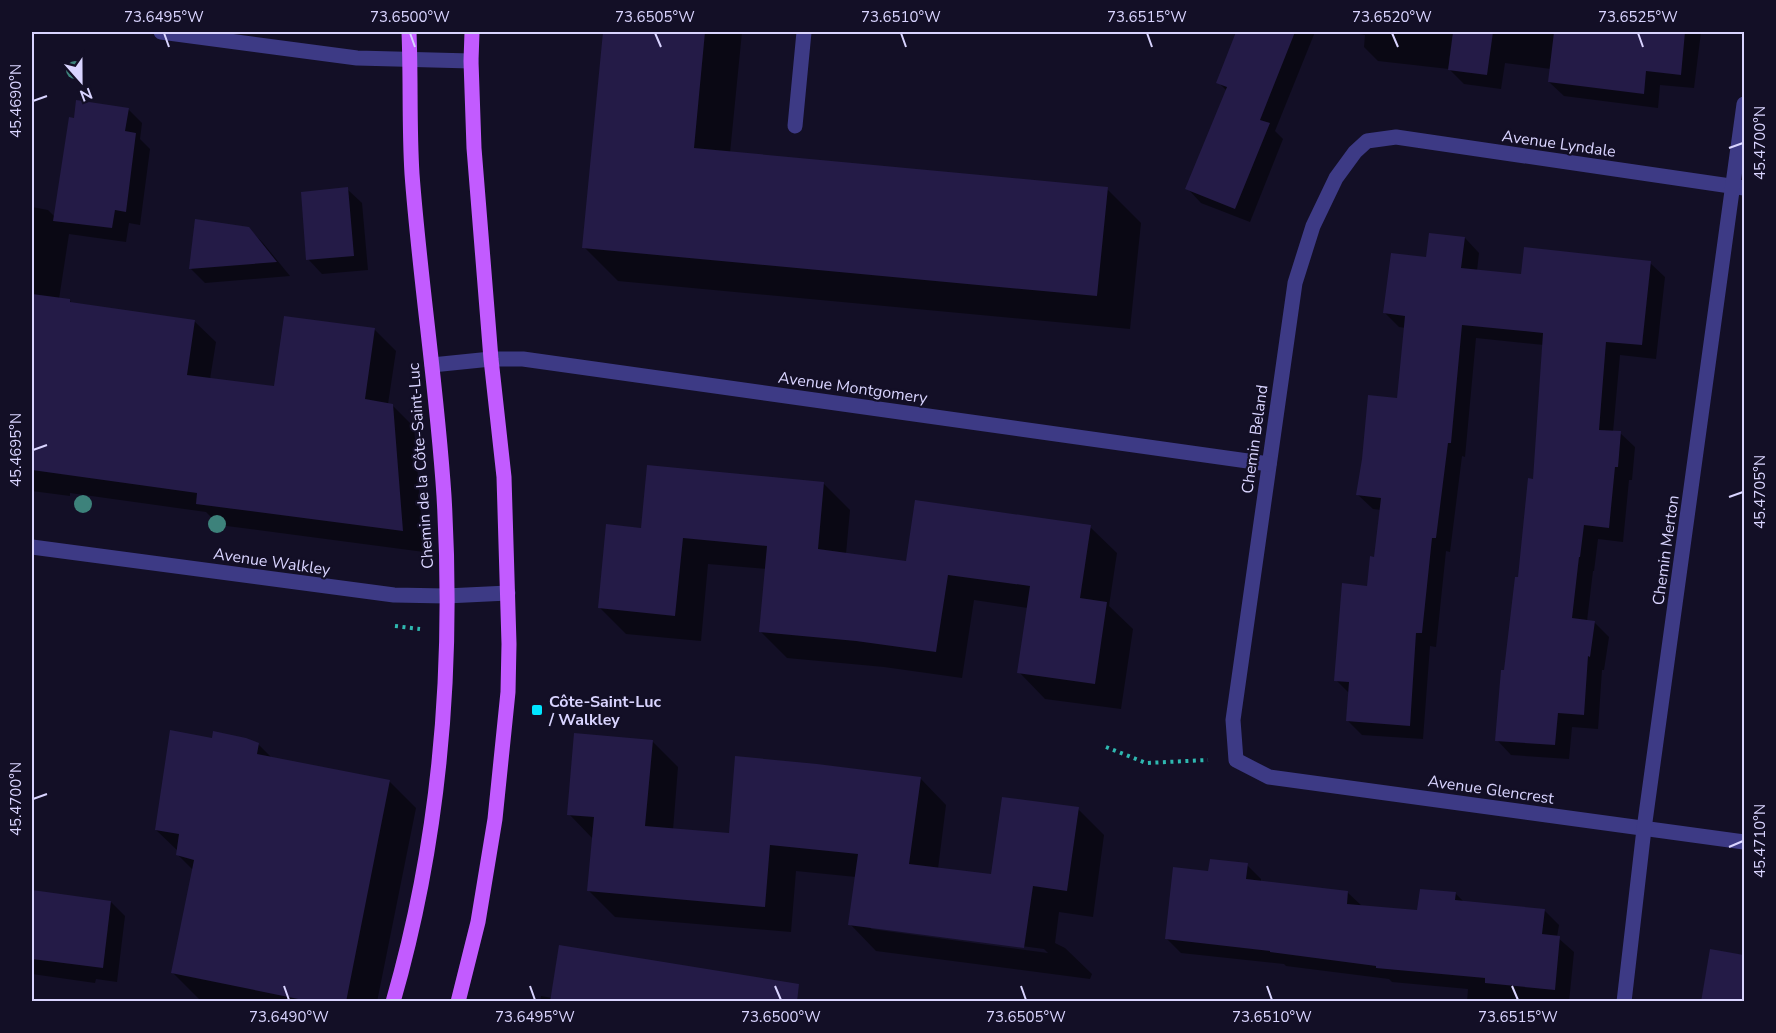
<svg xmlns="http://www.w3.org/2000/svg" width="1776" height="1033" font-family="'Nunito Sans',sans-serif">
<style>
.shadow{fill:#0007;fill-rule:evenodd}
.building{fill:#241b47}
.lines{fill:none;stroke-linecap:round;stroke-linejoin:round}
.path{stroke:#2fb8b0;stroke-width:4;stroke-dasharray:3 4.5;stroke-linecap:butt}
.minor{stroke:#3d3a85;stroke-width:15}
.major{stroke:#c25bff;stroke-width:15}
.tree{fill:#3d827b}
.ticks{fill:none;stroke:#d9d4ff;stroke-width:2}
.poi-dot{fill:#00e5ff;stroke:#130f26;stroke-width:2}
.labels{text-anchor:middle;stroke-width:4.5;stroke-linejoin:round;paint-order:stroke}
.street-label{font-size:16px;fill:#d9d4ff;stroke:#130f26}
.poi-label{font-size:16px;font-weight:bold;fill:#d9d4ff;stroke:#130f26;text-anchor:start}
.neatline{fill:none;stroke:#d9d4ff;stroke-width:2}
.ticks-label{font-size:15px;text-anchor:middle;fill:#d9d4ff}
</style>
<rect width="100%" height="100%" fill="#130f26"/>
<g class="shadow">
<path d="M604,32H742L730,153L1107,189L1141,223L1130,329L618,281L584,247Z"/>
<path d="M1238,32H1315L1275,131L1283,139L1250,222L1201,203L1187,188L1227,91L1218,82Z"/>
<path d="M1346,32H1701L1694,88L1660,85L1658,108L1564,96L1549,82L1551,69L1505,63L1501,89L1464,84L1449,69L1378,61L1364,47L1365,35Z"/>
<path d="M128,109L142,123L140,139L150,149L140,225L129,223L126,242L69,234L59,299L69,300L73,304L194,321L216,342L210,379L275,388L374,329L396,351L388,404L392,405L414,427L424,552L219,525L206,512L70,493V496L32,491V207L48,210L55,217Z"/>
<path d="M347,189L362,203L368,270L322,274L308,259Z"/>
<path d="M248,228L263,243L290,276L205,283L191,269Z"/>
<path d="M1465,238L1479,253L1477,271L1523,276L1650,263L1665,277L1656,359L1620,355L1613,432L1620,433L1635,447L1632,480H1629L1623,542L1598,539L1594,571H1593L1587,621L1594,622L1609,637L1604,670H1602L1598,729L1572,727L1569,759L1511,755L1497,740L1534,480L1544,345L1476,338L1465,457L1462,456L1450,552L1446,551L1436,647L1430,646L1423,739L1362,735L1348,721L1350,694L1336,680L1368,587L1375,558L1381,510L1373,509L1358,495L1399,399L1406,328L1399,327L1385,313L1427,259Z"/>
<path d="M824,484L850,510L846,554L907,562L1090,527L1117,553L1109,606L1133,629L1121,709L1045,699L1019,672L1028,608L974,600L962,678L884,667L787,658L761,632L767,569L708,564L701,641L626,634L600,608L642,529Z"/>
<path d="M213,740L258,744L273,759L390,782L416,808L377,1002H212L199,999L173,973L194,871L178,855V851L156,830Z"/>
<path d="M652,741L678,767L673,830L730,835L920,778L946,805L938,869L992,876L1078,809L1104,835L1093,917L1059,912L1055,943L1065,948L1092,974L1090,979L876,951L850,924L856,877L796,871L791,932L615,917L589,891L593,839L569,814ZM872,926L1044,949L1048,953L871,929Z"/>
<path d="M1247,865L1261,879V882L1347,892L1362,906L1419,911L1455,893L1465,903L1544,910L1559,925L1557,937L1574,952L1569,1002H1467L1468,989L1392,982L1389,979L1286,966L1284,964L1181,953L1167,939L1210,872Z"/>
<path d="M32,891L111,902L125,916L117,982L96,979L95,983L32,974Z"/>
<path d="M1711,951L1744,955V1002H1703Z"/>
<path d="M541,996L552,998L776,1002H540Z"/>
</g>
<g class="building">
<path d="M603,32H705L694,148L1108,187L1097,296L582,248Z"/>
<path d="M1236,32H1295L1260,120L1270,123L1235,209L1185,189L1227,87L1216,83Z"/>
<path d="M1453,32H1493L1487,75L1448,70Z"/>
<path d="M1554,32H1685L1681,75L1646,71L1644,94L1548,82Z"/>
<path d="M76,100L129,108L125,131L136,133L126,212L115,210L112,228L53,221L69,117L74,118Z"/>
<path d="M348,187L354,256L306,260L301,192Z"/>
<path d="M195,219L249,227L277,262L189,269Z"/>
<path d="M1429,233L1465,237L1461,268L1521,274L1524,247L1651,261L1642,345L1606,342L1599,430L1621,431L1618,467H1615L1609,528L1584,525L1580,557H1579L1572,618L1595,621L1590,657L1588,656L1584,715L1558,713L1555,745L1495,741L1501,670H1504L1515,577H1518L1528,478L1533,479L1543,333L1462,325L1451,443H1448L1436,538H1432L1422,633H1416L1410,726L1346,721L1349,682L1334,681L1342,583L1367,586L1370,556L1374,557L1381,498L1356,495L1362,459L1368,395L1397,398L1405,316L1383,313L1391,253L1426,257Z"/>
<path d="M32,294L70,299V302L195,320L187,375L274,386L284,316L375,328L365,399L393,404L403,531L196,504L197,493L32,470Z"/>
<path d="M647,465L824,482L818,549L906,561L915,500L1091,525L1080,598L1107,602L1095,684L1017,673L1030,586L948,575L936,652L856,641L759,632L767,546L683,538L675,616L598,608L606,524L641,528Z"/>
<path d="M170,730L212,738L213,731L246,738L259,743L257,754L390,780L346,1002H313L171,973L194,860L176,855L179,834L155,830Z"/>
<path d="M574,733L653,740L645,826L729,833L735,756L817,764L921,777L909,864L991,874L1002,797L1079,807L1067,891L1033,886L1024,948L848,925L858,854L770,845L765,907L587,891L594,817L567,815Z"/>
<path d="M1210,859L1248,863L1246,879L1348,891L1347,904L1417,910L1420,889L1456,892L1455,900L1545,909L1542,934L1560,936L1555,990L1485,983V978L1376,968V966L1270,952V951L1165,939L1173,867L1208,871Z"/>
<path d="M32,890L111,901L103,968L32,959Z"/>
<path d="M559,945L799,984L797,1002H550Z"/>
<path d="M1710,949L1744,955V1002H1701Z"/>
</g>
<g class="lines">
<g class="path">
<path d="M395,626L420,629"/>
<path d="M1106,747L1146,763L1208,760"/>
</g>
<g class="minor">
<path d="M161,32L357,58L471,61"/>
<path d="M795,126L804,32"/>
<path d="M1744,188L1396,137L1367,141L1355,152L1336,178L1313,226L1295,283L1233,720L1236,760L1269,777L1744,842"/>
<path d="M432,365L491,359H523L1269,464"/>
<path d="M32,547L394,595L446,596L508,593"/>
<path d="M1624,1002L1644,829L1744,104"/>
</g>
<g class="major">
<path d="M393,1002C440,839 454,665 444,496C437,388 420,281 412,174C409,126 411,79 409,32"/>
<path d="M458,1002L478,922L495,819L508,692L509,644L504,477L491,359L474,148L471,61L472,32"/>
</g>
</g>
<g class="tree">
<circle cx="75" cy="70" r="9"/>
<circle cx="83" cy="504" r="9"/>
<circle cx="217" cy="524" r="9"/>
</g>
<path class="ticks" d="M164,33L169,47M410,33L415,47M655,33L661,47M901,33L906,47M1147,33L1152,47M1392,33L1398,47M1638,33L1643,47M33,101L47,96M1729,148L1743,143M33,450L47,445M1729,497L1743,492M33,799L47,794M1729,847L1743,841M284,986L289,1000M530,986L535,1000M775,986L781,1000M1021,986L1026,1000M1267,986L1272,1000M1512,986L1518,1000"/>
<rect class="poi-dot" x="531" y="704" width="12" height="12" rx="3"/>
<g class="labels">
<g class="street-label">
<text transform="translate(1559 143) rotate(8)" y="6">Avenue Lyndale</text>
<text transform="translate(853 387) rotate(8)" y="6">Avenue Montgomery</text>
<text transform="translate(1254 439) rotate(-82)" y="6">Chemin Beland</text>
<text transform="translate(420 466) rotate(-94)" y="6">Chemin de la Côte-Saint-Luc</text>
<text transform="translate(1665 550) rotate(-82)" y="6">Chemin Merton</text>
<text transform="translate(272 561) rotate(8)" y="6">Avenue Walkley</text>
<text transform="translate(1491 789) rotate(8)" y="6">Avenue Glencrest</text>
</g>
<g class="poi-label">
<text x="549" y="707">Côte-Saint-Luc<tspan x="549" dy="18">/ Walkley</tspan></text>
</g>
</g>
<rect width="1776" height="1033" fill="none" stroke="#130f26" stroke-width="66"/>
<g transform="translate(81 81) rotate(159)" stroke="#130f26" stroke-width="4.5" paint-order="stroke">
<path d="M0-4.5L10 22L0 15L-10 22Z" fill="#d9d4ff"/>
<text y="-9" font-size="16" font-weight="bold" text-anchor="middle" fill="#d9d4ff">N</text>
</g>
<rect x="33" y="33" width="1710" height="967" class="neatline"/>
<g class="ticks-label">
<text x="164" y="22">73.6495°W</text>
<text x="410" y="22">73.6500°W</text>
<text x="655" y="22">73.6505°W</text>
<text x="901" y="22">73.6510°W</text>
<text x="1147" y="22">73.6515°W</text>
<text x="1392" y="22">73.6520°W</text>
<text x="1638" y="22">73.6525°W</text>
<text transform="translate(16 101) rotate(-90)" y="5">45.4690°N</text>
<text transform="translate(1760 143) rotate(-90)" y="5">45.4700°N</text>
<text transform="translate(16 450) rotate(-90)" y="5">45.4695°N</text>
<text transform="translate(1760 492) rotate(-90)" y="5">45.4705°N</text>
<text transform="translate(16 799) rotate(-90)" y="5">45.4700°N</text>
<text transform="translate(1760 841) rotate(-90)" y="5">45.4710°N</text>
<text x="289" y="1022">73.6490°W</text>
<text x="535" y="1022">73.6495°W</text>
<text x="781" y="1022">73.6500°W</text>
<text x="1026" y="1022">73.6505°W</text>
<text x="1272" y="1022">73.6510°W</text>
<text x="1518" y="1022">73.6515°W</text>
</g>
</svg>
